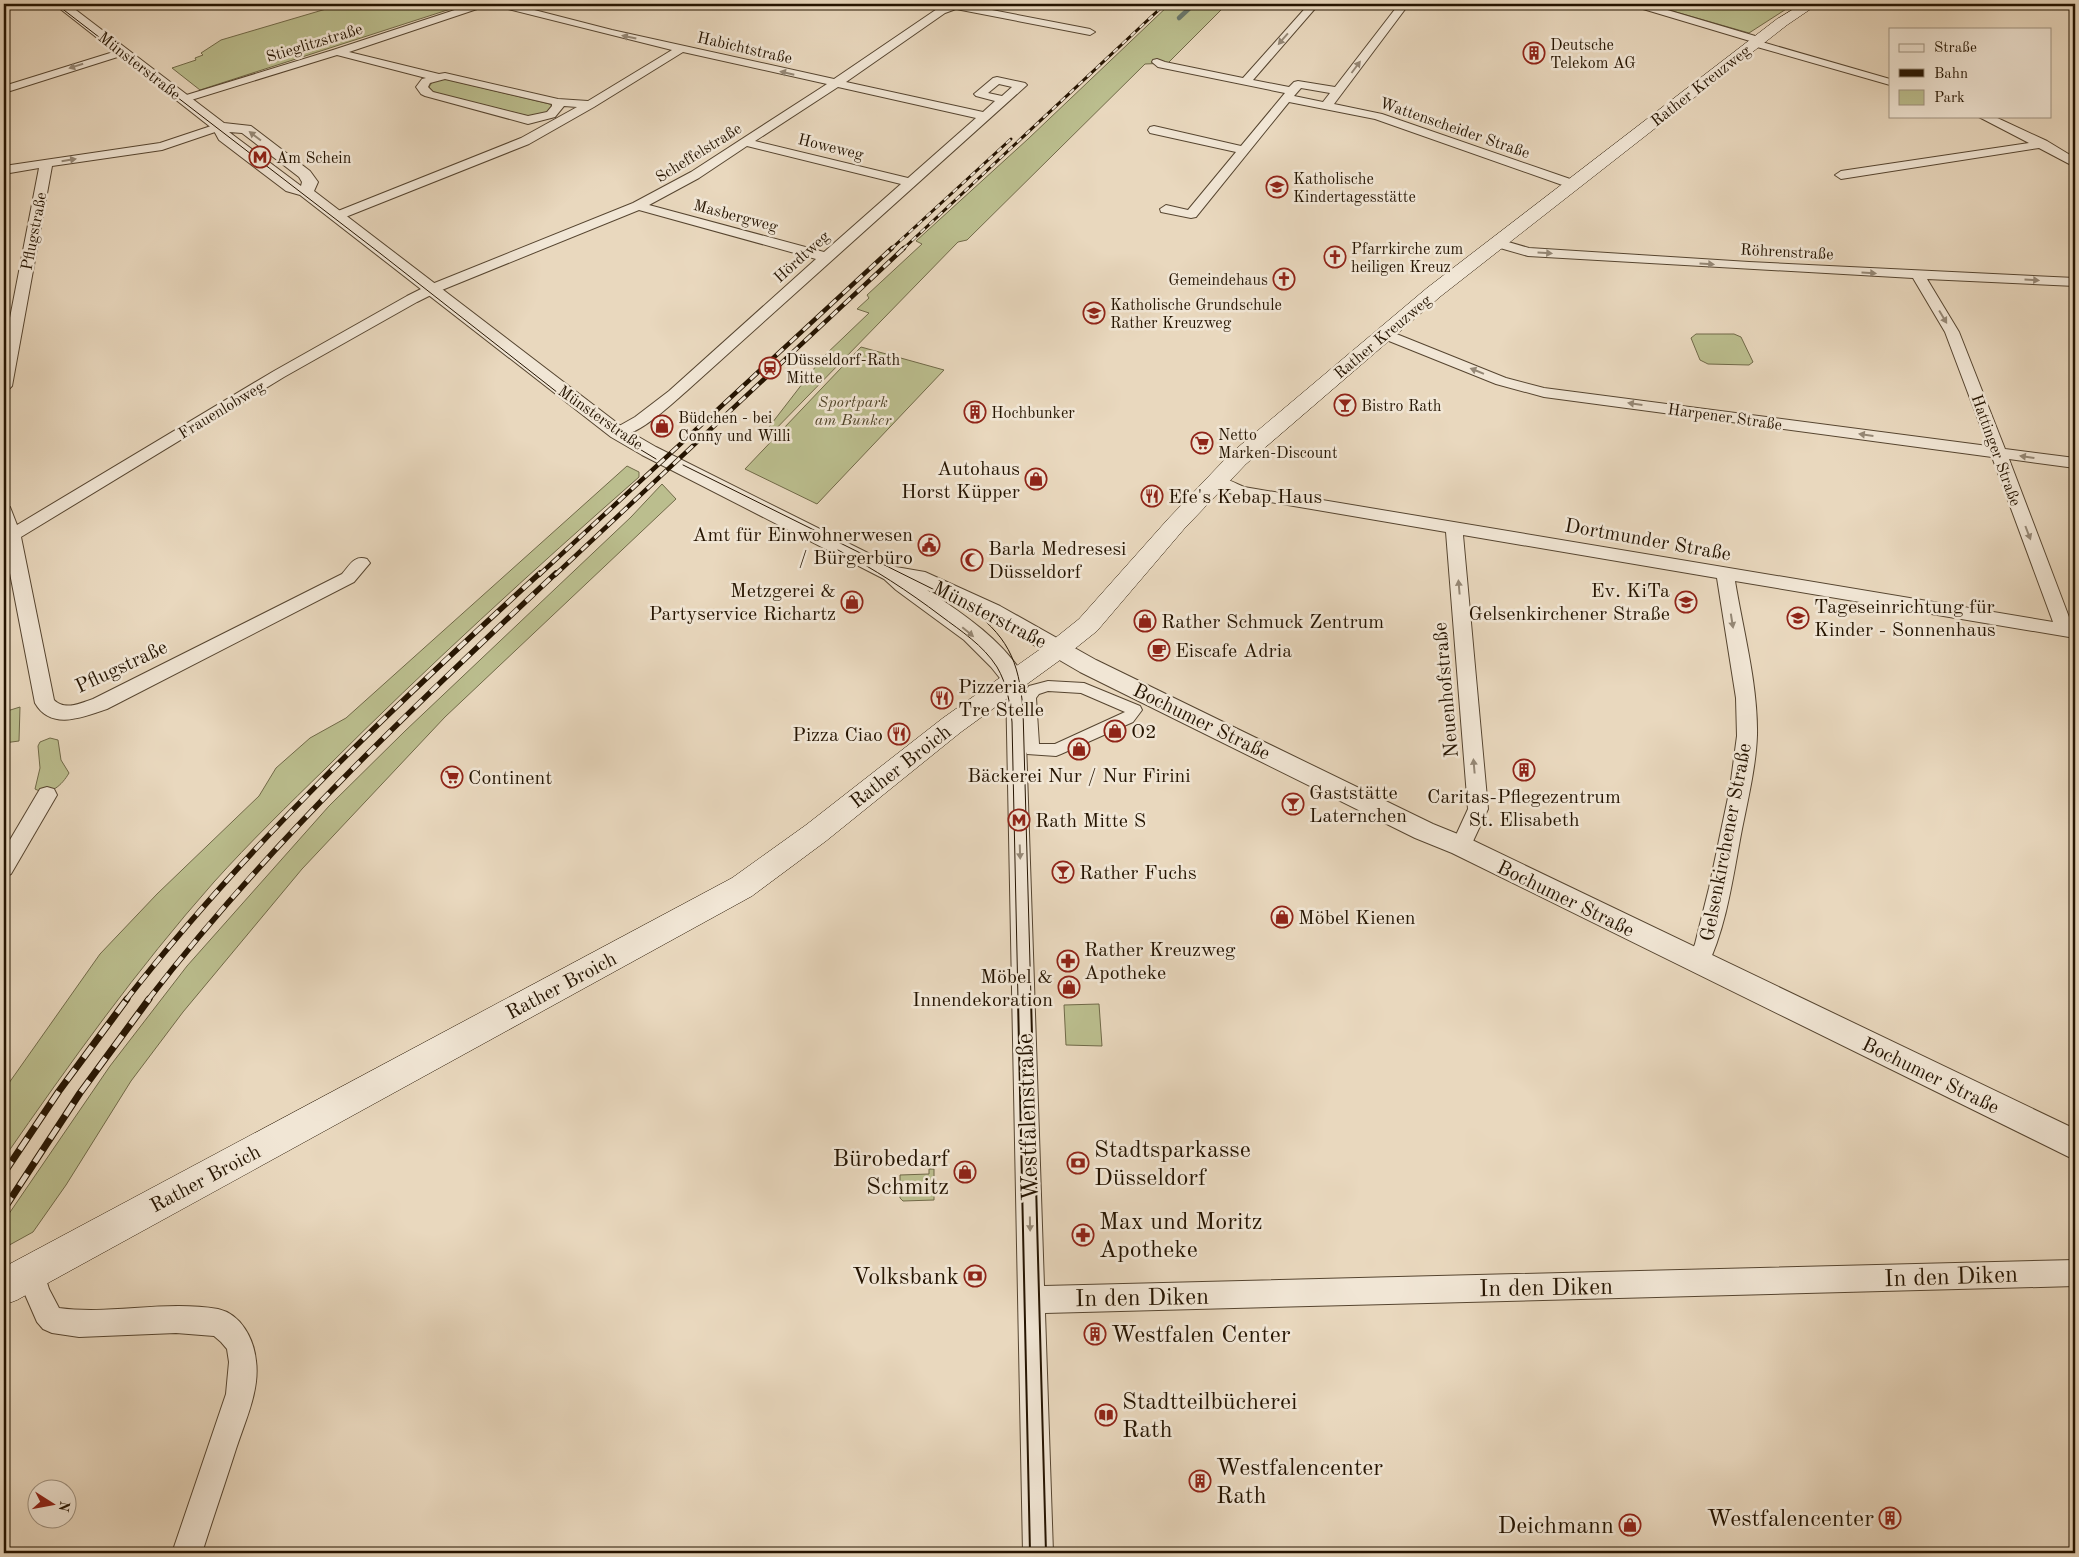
<svg xmlns="http://www.w3.org/2000/svg" width="2079" height="1557" font-family="'Old Standard TT',serif">
<style>
.green{fill:#bbbe8e;stroke:#706948}
.lines{fill:none;stroke-linecap:round;stroke-linejoin:round}
.stream{stroke:#69776c;stroke-width:4.5}
.pedestrian-casing{stroke:#564530;stroke-width:2}
.minor-casing{stroke:#564530;stroke-width:2}
.tertiary-casing{stroke:#564530;stroke-width:2}
.secondary-casing{stroke:#251401;stroke-width:1}
.pedestrian{fill:#f1e6d5;fill-rule:evenodd}
.minor{fill:#f1e6d5;fill-rule:evenodd}
.tertiary{fill:#f1e6d5;fill-rule:evenodd}
.secondary{fill:#f1e6d5;fill-rule:evenodd}
.tram-far1{stroke:#251401;stroke-width:1}
.tram{stroke:#251401;stroke-width:2}
.rail-far3-casing{stroke:#251401;stroke-width:3}
.rail-far2-casing{stroke:#251401;stroke-width:4.5}
.rail-far1-casing{stroke:#251401;stroke-width:5.5}
.rail-casing{stroke:#251401;stroke-width:7}
.rail-far3{stroke:#f1e6d5;stroke-width:2;stroke-dasharray:6;stroke-linecap:butt}
.rail-far2{stroke:#f1e6d5;stroke-width:3;stroke-dasharray:9;stroke-linecap:butt}
.rail-far1{stroke:#f1e6d5;stroke-width:4;stroke-dasharray:11;stroke-linecap:butt}
.rail{stroke:#f1e6d5;stroke-width:5;stroke-dasharray:14;stroke-linecap:butt}
.oneway{fill:#958876}
.labels{text-anchor:middle;stroke-width:5;stroke-linejoin:round;paint-order:stroke}
.far-street-label{font-size:16px;fill:#251401;stroke:#f1e6d5}
.far-poi-label{font-size:16px;fill:#251401;stroke:#f1e6d5;text-anchor:start}
.far-park-label{font-size:16px;font-style:italic;fill:#52472b;stroke:#f1e6d5}
.poi-label{font-size:20px;fill:#251401;stroke:#f1e6d5;text-anchor:start}
.street-label{font-size:20px;fill:#251401;stroke:#f1e6d5}
.near-street-label{font-size:24px;fill:#251401;stroke:#f1e6d5}
.near-poi-label{font-size:24px;fill:#251401;stroke:#f1e6d5;text-anchor:start}
</style>
<rect width="100%" height="100%" fill="#e9d8be"/>
<filter id="stains"><feTurbulence type="fractalNoise" baseFrequency=".004" numOctaves="4"/><feColorMatrix values="0 0 0 0 .2 0 0 0 0 .09 0 0 0 0 .02 0 0 0 .5 -.17"/></filter>
<radialGradient id="worn" r=".72"><stop offset=".6" stop-color="#630" stop-opacity="0"/><stop offset="1" stop-color="#630" stop-opacity=".3"/></radialGradient>
<g class="green">
<path d="M343,4H466L200,90L172,68L196,60L195,58L203,55L201,53L221,40Z"/>
<path d="M1170,4H1193L1178,18L1180,19L1195,4H1227L1168,63L1145,64L967,240L958,242L767,438L762,436L823,357L869,313L857,309L869,298L867,295L922,244L916,241L1028,139Z"/>
<path d="M1648,4H1794L1749,33Z"/>
<path d="M445,79L550,104L552,107L545,114L532,117L444,95L431,91L429,87L433,81Z"/>
<path d="M1696,334H1734L1741,337L1753,362L1749,365L1708,364L1700,360L1691,338Z"/>
<path d="M861,347L944,370L817,504L745,469Z"/>
<path d="M627,466L639,472V477C532,571 427,667 326,768C288,805 250,842 214,882C137,969 70,1063 4,1158V1090L100,954L157,894L259,796L276,768L310,738L346,718Z"/>
<path d="M662,484L676,499L445,717L302,869L183,1012L131,1081L66,1185L33,1232L4,1248V1221L110,1066L187,966L329,806L405,731L631,517Z"/>
<path d="M20,707L19,741L4,743V712Z"/>
<path d="M50,738L58,740L61,760L69,773C62,785 50,797 35,789L40,768L38,746L40,742Z"/>
<path d="M1099,1004L1102,1046L1066,1045L1064,1005Z"/>
<path d="M929,1169H934V1200L903,1201L900,1198V1175L929,1174Z"/>
</g>
<g class="lines">
<path class="stream" d="M1179,18L1194,4"/>
<g class="pedestrian-casing">
<path id="pedestrian" d="M1048,681L1084,683L1140,706L1142,710L1133,722L1061,754L1056,756L1027,754L1025,750L1022,697L1029,686ZM1048,691L1081,693L1125,712L1055,744H1039L1036,698L1039,694Z"/>
</g>
<g class="minor-casing">
<g id="minor">
<path d="M473,4H487L486,6L349,52L439,74L445,73L558,99L588,101L672,50L496,6L495,4H511L612,30L834,79L937,9L945,6V4H967L966,5L1090,29L1095,32L1090,35L956,9L945,13L846,82L983,112L995,101L976,96L974,94L993,78L997,77L1025,83L1027,85L690,388C674,402 633,442 612,436L610,433L612,430L635,417L669,391L816,259L639,210L437,292L417,302L284,377L21,537L54,700C65,711 81,703 93,699L342,574C350,565 354,555 367,559L370,563L354,582L107,709C83,717 51,731 35,703L4,542V506L10,507L17,525L274,371L407,296L427,286L633,203L691,172L827,84L683,52L594,107L529,144L338,220L333,219L332,216L333,213L521,138L577,107L564,106L555,117L528,124L425,96L421,94L416,87L422,79L426,78L337,55L188,101H180L178,99L180,97L333,50ZM445,79L552,104V106L547,112L528,116L433,92L428,87L430,83ZM999,84L1012,87L1002,96L988,93ZM838,87L976,118L908,178L755,141ZM747,146L901,184L824,252L649,205L699,178Z"/>
<path d="M1309,4H1319L1253,80L1289,87L1294,82L1298,81L1335,87L1399,4H1409L1334,104L1382,114L1576,181L1578,184L1576,187H1568L1375,119L1289,102L1196,217L1191,218L1161,212L1160,209L1166,205L1188,210L1236,152L1150,133L1148,130L1150,127L1154,126L1241,146L1285,93L1158,67L1152,62L1153,60L1157,59L1165,62L1243,78ZM1301,88L1330,93L1323,102L1294,96Z"/>
<path d="M1632,4H1647L1762,38V42L1890,79V85L1750,45V41L1633,6Z"/>
<path d="M123,49L128,52L127,54L4,93V86Z"/>
<path d="M1977,116H1993L2047,141L2075,158V167L2039,148L1841,179L1835,175L1841,171L2029,143Z"/>
<path d="M220,123L226,127L224,129L162,150L52,166L12,386L9,389L4,390V349L39,168L4,174V166L160,143Z"/>
<path d="M1498,239L1529,248L1749,262L2075,278V286L1927,279L1959,332L2005,449L2075,458V468L2009,459L2072,625L2075,626V638L1735,581C1743,630 1758,685 1757,735C1756,766 1748,799 1742,829C1733,876 1727,926 1706,969L1698,972L1690,969L1687,962L1695,944L1709,888L1730,788L1737,736L1736,698L1717,578L1463,535L1488,809L1468,852L1461,854L1454,852L1451,846L1468,809L1446,532L1241,497L1210,486L1208,482L1210,478C1222,475 1234,483 1244,487L2053,622L1992,457L1544,397L1496,384L1379,337L1377,334L1379,331H1389L1506,378L1544,388L1988,446L1945,332L1913,278L1528,256L1493,246L1491,243L1493,240Z"/>
<path d="M1015,674L1022,676L1024,681L1044,1286L2075,1260V1286L1045,1313L1053,1553H1023L1006,681L1008,676Z"/>
<path d="M47,787L54,789L57,795L11,874L4,877V850L40,789Z"/>
<path d="M32,1259L41,1263L49,1289L59,1308C111,1315 165,1300 218,1309C241,1314 254,1339 256,1361C260,1390 245,1421 236,1449C225,1484 213,1518 202,1553H172L226,1394L229,1362L227,1349L221,1342L214,1336L176,1333L79,1337L52,1333L43,1329L37,1322L23,1290L19,1272L23,1263Z"/>
</g>
</g>
<g class="tertiary-casing">
<path id="tertiary" d="M54,4H68L224,123L251,126L310,171L318,182L314,191L625,429L656,447L896,567L925,572L1000,606L1096,660L1433,824L1470,839L2075,1129V1160L1452,853L1415,838L1080,672L984,616L927,590C964,614 1005,642 1027,681L1023,687L1015,690L1007,687L991,667L964,640L896,590L884,579L642,455L611,437L300,195L286,191L219,140L213,129ZM229,132L242,133L299,177L302,182L301,186Z"/>
</g>
<g class="secondary-casing">
<path id="secondary" d="M1802,4H1818L1787,25L1441,296L1246,464L1184,529L1097,631L1067,655L961,732L826,841L752,896L17,1300L4,1305V1267L732,878L806,825L943,718L1049,643L1079,619L1168,519L1230,454L1427,288L1777,19Z"/>
</g>
<use href="#pedestrian" class="pedestrian"/>
<use href="#minor" class="minor"/>
<use href="#tertiary" class="tertiary"/>
<use href="#secondary" class="secondary"/>
<g class="tram-far1">
<path d="M56,4L381,254L595,422L656,459"/>
<path d="M683,465L965,605C1007,635 1019,659 1023,710L1031,1000"/>
<path d="M838,550C874,569 908,591 941,616C961,631 983,645 997,667C1007,684 1010,703 1012,722L1018,1000"/>
</g>
<g class="tram">
<path d="M1018,999L1030,1553"/>
<path d="M1031,999L1046,1553"/>
</g>
<g class="rail-far3-casing">
<g id="rail-far3">
<path d="M891,249L1011,139"/>
<path d="M903,249L1165,4"/>
</g>
</g>
<g class="rail-far2-casing">
<g id="rail-far2">
<path d="M539,575L892,248"/>
<path d="M555,575L904,248"/>
</g>
</g>
<g class="rail-far1-casing">
<g id="rail-far1">
<path d="M126,1000C249,843 393,707 540,573"/>
<path d="M148,1000C269,843 412,708 556,573"/>
</g>
</g>
<g class="rail-casing">
<g id="rail">
<path d="M4,1173L59,1091L127,999"/>
<path d="M4,1209L80,1093L149,999"/>
</g>
</g>
<use href="#rail-far3" class="rail-far3"/>
<use href="#rail-far2" class="rail-far2"/>
<use href="#rail-far1" class="rail-far1"/>
<use href="#rail" class="rail"/>
</g>
<defs><path id="oneway-solid" d="M-6-.8H1V-3.2L6.5 0L1 3.2V.8H-6Z" transform="scale(1.25)"/></defs>
<g class="oneway">
<use href="#oneway-solid" transform="translate(629 37) rotate(-168)"/>
<use href="#oneway-solid" transform="translate(1283 39) rotate(131)"/>
<use href="#oneway-solid" transform="translate(76 66) rotate(163)"/>
<use href="#oneway-solid" transform="translate(1356 67) rotate(-53)"/>
<use href="#oneway-solid" transform="translate(787 73) rotate(-167)"/>
<use href="#oneway-solid" transform="translate(255 136) rotate(-143)"/>
<use href="#oneway-solid" transform="translate(69 160) rotate(-9)"/>
<use href="#oneway-solid" transform="translate(1545 253) rotate(4)"/>
<use href="#oneway-solid" transform="translate(1707 264) rotate(4)"/>
<use href="#oneway-solid" transform="translate(1869 273) rotate(3)"/>
<use href="#oneway-solid" transform="translate(2032 280) rotate(3)"/>
<use href="#oneway-solid" transform="translate(1943 317) rotate(59)"/>
<use href="#oneway-solid" transform="translate(1477 371) rotate(-158)"/>
<use href="#oneway-solid" transform="translate(1635 404) rotate(-172)"/>
<use href="#oneway-solid" transform="translate(1866 435) rotate(-172)"/>
<use href="#oneway-solid" transform="translate(2027 457) rotate(-172)"/>
<use href="#oneway-solid" transform="translate(2028 533) rotate(69)"/>
<use href="#oneway-solid" transform="translate(1459 587) rotate(-95)"/>
<use href="#oneway-solid" transform="translate(1732 621) rotate(81)"/>
<use href="#oneway-solid" transform="translate(968 632) rotate(40)"/>
<use href="#oneway-solid" transform="translate(1474 766) rotate(-95)"/>
<use href="#oneway-solid" transform="translate(1020 852) rotate(88)"/>
<use href="#oneway-solid" transform="translate(1030 1224) rotate(89)"/>
</g>
<defs>
<g id="building-ring" transform="scale(1.125)"><circle r="9.5" fill="#f1e6d5" stroke="#8f2418" stroke-width="1.5"/><path d="M-4-6H4V6H1V3H-1V6H-4ZM-2.5-4.3h1.7v1.8h-1.7ZM.8-4.3h1.7v1.8H.8ZM-2.5-1h1.7V.8h-1.7ZM.8-1h1.7V.8H.8Z" fill="#8f2418"/></g>
<g id="metro-ring" transform="scale(1.125)"><circle r="9.5" fill="#f1e6d5" stroke="#8f2418" stroke-width="1.5"/><path d="M-5.5 5V-5H-3L0 0L3-5H5.5V5H3V-.5L0 4L-3-.5V5Z" fill="#8f2418"/></g>
<g id="school-ring" transform="scale(1.125)"><circle r="9.5" fill="#f1e6d5" stroke="#8f2418" stroke-width="1.5"/><path d="M0-5L7-2L0 1L-7-2ZM-4 1L0 2.5L4 1V4Q0 6-4 4Z" fill="#8f2418"/></g>
<g id="church-ring" transform="scale(1.125)"><circle r="9.5" fill="#f1e6d5" stroke="#8f2418" stroke-width="1.5"/><path d="M-1.2-6h2.4v3.5h3.3v2.4h-3.3V6h-2.4V-.1h-3.3v-2.4h3.3Z" fill="#8f2418"/></g>
<g id="station-ring" transform="scale(1.125)"><circle r="9.5" fill="#f1e6d5" stroke="#8f2418" stroke-width="1.5"/><path d="M-3-6H3Q5-6 5-4V2Q5 4 3 4L4.5 6H3L1.5 4h-3L-3 6H-4.5L-3 4Q-5 4-5 2V-4Q-5-6-3-6ZM-3.5-4v3h7v-3ZM-3.5 1v1.5H-2V1ZM2 1v1.5H3.5V1Z" fill="#8f2418"/></g>
<g id="bar-ring" transform="scale(1.125)"><circle r="9.5" fill="#f1e6d5" stroke="#8f2418" stroke-width="1.5"/><path d="M-6-5H6L.8 .8V4.5H3.5V6h-7V4.5H-.8V.8Z" fill="#8f2418"/></g>
<g id="shop-ring" transform="scale(1.125)"><circle r="9.5" fill="#f1e6d5" stroke="#8f2418" stroke-width="1.5"/><path d="M-5-2.5h2.3a2.7 3.5 0 0 1 5.4 0H5L5.5 6h-11ZM-1.5-2.5h3a1.5 2.3 0 0 0-3 0Z" fill="#8f2418"/></g>
<g id="supermarket-ring" transform="scale(1.125)"><circle r="9.5" fill="#f1e6d5" stroke="#8f2418" stroke-width="1.5"/><path d="M-6-5.5h2.5l.6 2H6L4.5 2H-2.5L-4.4-4H-6ZM-1.5 3.2a1.3 1.3 0 1 0 .1 0ZM3 3.2a1.3 1.3 0 1 0 .1 0Z" fill="#8f2418"/></g>
<g id="restaurant-ring" transform="scale(1.125)"><circle r="9.5" fill="#f1e6d5" stroke="#8f2418" stroke-width="1.5"/><path d="M-5-6h1v4h1v-4h1v4h1v-4h1v5L-1.5 .5V6h-2V.5L-5-1ZM5-6V6H3V1.5H1.5Q1.5-4 5-6Z" fill="#8f2418"/></g>
<g id="civic-ring" transform="scale(1.125)"><circle r="9.5" fill="#f1e6d5" stroke="#8f2418" stroke-width="1.5"/><path d="M-.6-6.5H3V-4.5H.6V-3L4-1V1h2V6H-6V1h2V-1L-.6-3ZM-1.2 2.5V6h2.4V2.5Z" fill="#8f2418"/></g>
<g id="mosque-ring" transform="scale(1.125)"><circle r="9.5" fill="#f1e6d5" stroke="#8f2418" stroke-width="1.5"/><path d="M3.5-4.9A6 6 0 1 0 3.5 4.9A5 5 0 1 1 3.5-4.9Z" fill="#8f2418"/></g>
<g id="cafe-ring" transform="scale(1.125)"><circle r="9.5" fill="#f1e6d5" stroke="#8f2418" stroke-width="1.5"/><path d="M-5.5-4.5H6V0H3Q3 3.5 0 3.5H-2.5Q-5.5 3.5-5.5 0ZM3-3.2v2h1.7v-2ZM-6 4.5H4V6H-6Z" fill="#8f2418"/></g>
<g id="pharmacy-ring" transform="scale(1.125)"><circle r="9.5" fill="#f1e6d5" stroke="#8f2418" stroke-width="1.5"/><path d="M-2-6h4v4h4v4h-4v4h-4v-4h-4v-4h4Z" fill="#8f2418"/></g>
<g id="bank-ring" transform="scale(1.125)"><circle r="9.5" fill="#f1e6d5" stroke="#8f2418" stroke-width="1.5"/><path d="M-6-4H6V4H-6ZM0-2.3a2.3 2.3 0 1 0 0 4.6a2.3 2.3 0 1 0 0-4.6Z" fill="#8f2418"/></g>
<g id="library-ring" transform="scale(1.125)"><circle r="9.5" fill="#f1e6d5" stroke="#8f2418" stroke-width="1.5"/><path d="M-6-4Q-3-5.5-.7-3.5V5Q-3 3-6 4ZM6-4Q3-5.5 .7-3.5V5Q3 3 6 4Z" fill="#8f2418"/></g>
</defs>
<g fill-rule="evenodd">
<use href="#building-ring" x="1534" y="53"/>
<use href="#metro-ring" x="260" y="157"/>
<use href="#school-ring" x="1277" y="187"/>
<use href="#church-ring" x="1335" y="257"/>
<use href="#church-ring" x="1284" y="279"/>
<use href="#school-ring" x="1094" y="313"/>
<use href="#station-ring" x="770" y="368"/>
<use href="#bar-ring" x="1345" y="405"/>
<use href="#building-ring" x="975" y="412"/>
<use href="#shop-ring" x="662" y="426"/>
<use href="#supermarket-ring" x="1202" y="443"/>
<use href="#shop-ring" x="1036" y="479"/>
<use href="#restaurant-ring" x="1152" y="496"/>
<use href="#civic-ring" x="929" y="545"/>
<use href="#mosque-ring" x="972" y="560"/>
<use href="#shop-ring" x="852" y="602"/>
<use href="#school-ring" x="1686" y="602"/>
<use href="#school-ring" x="1798" y="618"/>
<use href="#shop-ring" x="1145" y="621"/>
<use href="#cafe-ring" x="1159" y="650"/>
<use href="#restaurant-ring" x="942" y="698"/>
<use href="#shop-ring" x="1115" y="731"/>
<use href="#restaurant-ring" x="899" y="734"/>
<use href="#shop-ring" x="1079" y="749"/>
<use href="#building-ring" x="1524" y="770"/>
<use href="#supermarket-ring" x="452" y="777"/>
<use href="#bar-ring" x="1293" y="804"/>
<use href="#metro-ring" x="1019" y="820"/>
<use href="#bar-ring" x="1063" y="872"/>
<use href="#shop-ring" x="1282" y="917"/>
<use href="#pharmacy-ring" x="1068" y="961"/>
<use href="#shop-ring" x="1069" y="987"/>
<use href="#bank-ring" x="1078" y="1163"/>
<use href="#shop-ring" x="965" y="1172"/>
<use href="#pharmacy-ring" x="1083" y="1235"/>
<use href="#bank-ring" x="975" y="1276"/>
<use href="#building-ring" x="1095" y="1334"/>
<use href="#library-ring" x="1106" y="1415"/>
<use href="#building-ring" x="1200" y="1481"/>
<use href="#building-ring" x="1890" y="1518"/>
<use href="#shop-ring" x="1630" y="1525"/>
</g>
<g class="labels">
<g class="far-street-label">
<text transform="translate(314 42) rotate(-17)" y="6">Stieglitzstraße</text>
<text transform="translate(745 47) rotate(13)" y="6">Habichtstraße</text>
<text transform="translate(140 65) rotate(38)" y="6">Münsterstraße</text>
<text transform="translate(1700 85) rotate(-38)" y="6">Rather Kreuzweg</text>
<text transform="translate(1455 127) rotate(19)" y="6">Wattenscheider Straße</text>
<text transform="translate(831 146) rotate(14)" y="6">Howeweg</text>
<text transform="translate(698 152) rotate(-32)" y="6">Scheffelstraße</text>
<text transform="translate(736 215) rotate(15)" y="6">Masbergweg</text>
<text transform="translate(33 231) rotate(-79)" y="6">Pflugstraße</text>
<text transform="translate(1787 251) rotate(3)" y="6">Röhrenstraße</text>
<text transform="translate(801 256) rotate(-42)" y="6">Hördtweg</text>
<text transform="translate(1382 336) rotate(-40)" y="6">Rather Kreuzweg</text>
<text transform="translate(221 409) rotate(-31)" y="6">Frauenlobweg</text>
<text transform="translate(1725 416) rotate(8)" y="6">Harpener Straße</text>
<text transform="translate(601 417) rotate(35)" y="6">Münsterstraße</text>
<text transform="translate(1997 450) rotate(70)" y="6">Hattinger Straße</text>
</g>
<g class="far-poi-label">
<text x="1550" y="50">Deutsche<tspan x="1550" dy="18">Telekom AG</tspan></text>
<text x="276" y="163">Am Schein</text>
<text x="1293" y="184">Katholische<tspan x="1293" dy="18">Kindertagesstätte</tspan></text>
<text x="1351" y="254">Pfarrkirche zum<tspan x="1351" dy="18">heiligen Kreuz</tspan></text>
<text x="1268" y="285" text-anchor="end">Gemeindehaus</text>
<text x="1110" y="310">Katholische Grundschule<tspan x="1110" dy="18">Rather Kreuzweg</tspan></text>
<text x="786" y="365">Düsseldorf-Rath<tspan x="786" dy="18">Mitte</tspan></text>
<text x="1361" y="411">Bistro Rath</text>
<text x="991" y="418">Hochbunker</text>
<text x="678" y="423">Büdchen - bei<tspan x="678" dy="18">Conny und Willi</tspan></text>
<text x="1218" y="440">Netto<tspan x="1218" dy="18">Marken-Discount</tspan></text>
</g>
<g class="far-park-label">
<text x="853" y="407">Sportpark<tspan x="853" dy="18">am Bunker</tspan></text>
</g>
<g class="poi-label">
<text x="1020" y="475" text-anchor="end">Autohaus<tspan x="1020" dy="23">Horst Küpper</tspan></text>
<text x="1168" y="503">Efe's Kebap Haus</text>
<text x="913" y="541" text-anchor="end">Amt für Einwohnerwesen<tspan x="913" dy="23">/ Bürgerbüro</tspan></text>
<text x="988" y="555">Barla Medresesi<tspan x="988" dy="23">Düsseldorf</tspan></text>
<text x="836" y="597" text-anchor="end">Metzgerei &amp;<tspan x="836" dy="23">Partyservice Richartz</tspan></text>
<text x="1670" y="597" text-anchor="end">Ev. KiTa<tspan x="1670" dy="23">Gelsenkirchener Straße</tspan></text>
<text x="1814" y="613">Tageseinrichtung für<tspan x="1814" dy="23">Kinder - Sonnenhaus</tspan></text>
<text x="1161" y="628">Rather Schmuck Zentrum</text>
<text x="1175" y="657">Eiscafe Adria</text>
<text x="958" y="693">Pizzeria<tspan x="958" dy="23">Tre Stelle</tspan></text>
<text x="1131" y="738">O2</text>
<text x="883" y="741" text-anchor="end">Pizza Ciao</text>
<text x="1079" y="782" text-anchor="middle">Bäckerei Nur / Nur Firini</text>
<text x="468" y="784">Continent</text>
<text x="1309" y="799">Gaststätte<tspan x="1309" dy="23">Laternchen</tspan></text>
<text x="1524" y="803" text-anchor="middle">Caritas-Pflegezentrum<tspan x="1524" dy="23">St. Elisabeth</tspan></text>
<text x="1035" y="827">Rath Mitte S</text>
<text x="1079" y="879">Rather Fuchs</text>
<text x="1298" y="924">Möbel Kienen</text>
<text x="1084" y="956">Rather Kreuzweg<tspan x="1084" dy="23">Apotheke</tspan></text>
<text x="1053" y="983" text-anchor="end">Möbel &amp;<tspan x="1053" dy="23">Innendekoration</tspan></text>
</g>
<g class="street-label">
<text transform="translate(1648 539) rotate(10)" y="7">Dortmunder Straße</text>
<text transform="translate(990 614) rotate(27)" y="7">Münsterstraße</text>
<text transform="translate(121 666) rotate(-25)" y="7">Pflugstraße</text>
<text transform="translate(1445 690) rotate(-95)" y="7">Neuenhofstraße</text>
<text transform="translate(1202 721) rotate(26)" y="7">Bochumer Straße</text>
<text transform="translate(900 766) rotate(-38)" y="7">Rather Broich</text>
<text transform="translate(1725 842) rotate(-79)" y="7">Gelsenkirchener Straße</text>
<text transform="translate(1566 898) rotate(26)" y="7">Bochumer Straße</text>
<text transform="translate(561 985) rotate(-28)" y="7">Rather Broich</text>
<text transform="translate(1931 1075) rotate(26)" y="7">Bochumer Straße</text>
<text transform="translate(205 1178) rotate(-28)" y="7">Rather Broich</text>
</g>
<g class="near-street-label">
<text transform="translate(1027 1117) rotate(-92)" y="8">Westfalenstraße</text>
<text transform="translate(1951 1276) rotate(-2)" y="8">In den Diken</text>
<text transform="translate(1546 1287) rotate(-1)" y="8">In den Diken</text>
<text transform="translate(1142 1297) rotate(-1)" y="8">In den Diken</text>
</g>
<g class="near-poi-label">
<text x="1094" y="1157">Stadtsparkasse<tspan x="1094" dy="28">Düsseldorf</tspan></text>
<text x="949" y="1166" text-anchor="end">Bürobedarf<tspan x="949" dy="28">Schmitz</tspan></text>
<text x="1099" y="1229">Max und Moritz<tspan x="1099" dy="28">Apotheke</tspan></text>
<text x="959" y="1284" text-anchor="end">Volksbank</text>
<text x="1111" y="1342">Westfalen Center</text>
<text x="1122" y="1409">Stadtteilbücherei<tspan x="1122" dy="28">Rath</tspan></text>
<text x="1216" y="1475">Westfalencenter<tspan x="1216" dy="28">Rath</tspan></text>
<text x="1874" y="1526" text-anchor="end">Westfalencenter</text>
<text x="1614" y="1533" text-anchor="end">Deichmann</text>
</g>
</g>
<rect width="2079" height="1557" fill="none" stroke="#e9d8be" stroke-width="20"/>
<rect x="5" y="5" width="2069" height="1547" fill="none" stroke="#251401" stroke-width="2.5"/>
<rect x="10" y="10" width="2059" height="1537" fill="none" stroke="#251401"/>
<rect x="1889" y="28" width="162" height="90" fill="#f1e6d5" stroke="#9f9280"/>
<rect x="1899" y="44" width="25" height="8" fill="#f1e6d5" stroke="#9f9280"/>
<text x="1934" y="52" font-size="15" fill="#251401">Straße</text>
<rect x="1899" y="69" width="25" height="8" fill="#251401" stroke="#9f9280"/>
<text x="1934" y="78" font-size="15" fill="#251401">Bahn</text>
<rect x="1899" y="90" width="25" height="15" fill="#bbbe8e" stroke="#9f9280"/>
<text x="1934" y="102" font-size="15" fill="#251401">Park</text>
<g transform="translate(52 1504) rotate(101)"><circle r="24" fill="#f1e6d5" stroke="#9f9280"/>
<path d="M0-4L9 19L0 12L-9 19Z" fill="#8f2418"/>
<text y="-8" font-size="14" font-weight="bold" text-anchor="middle" fill="#251401">N</text>
</g>
<rect width="100%" height="100%" filter="url(#stains)"/>
<rect width="100%" height="100%" fill="url(#worn)"/>
</svg>
